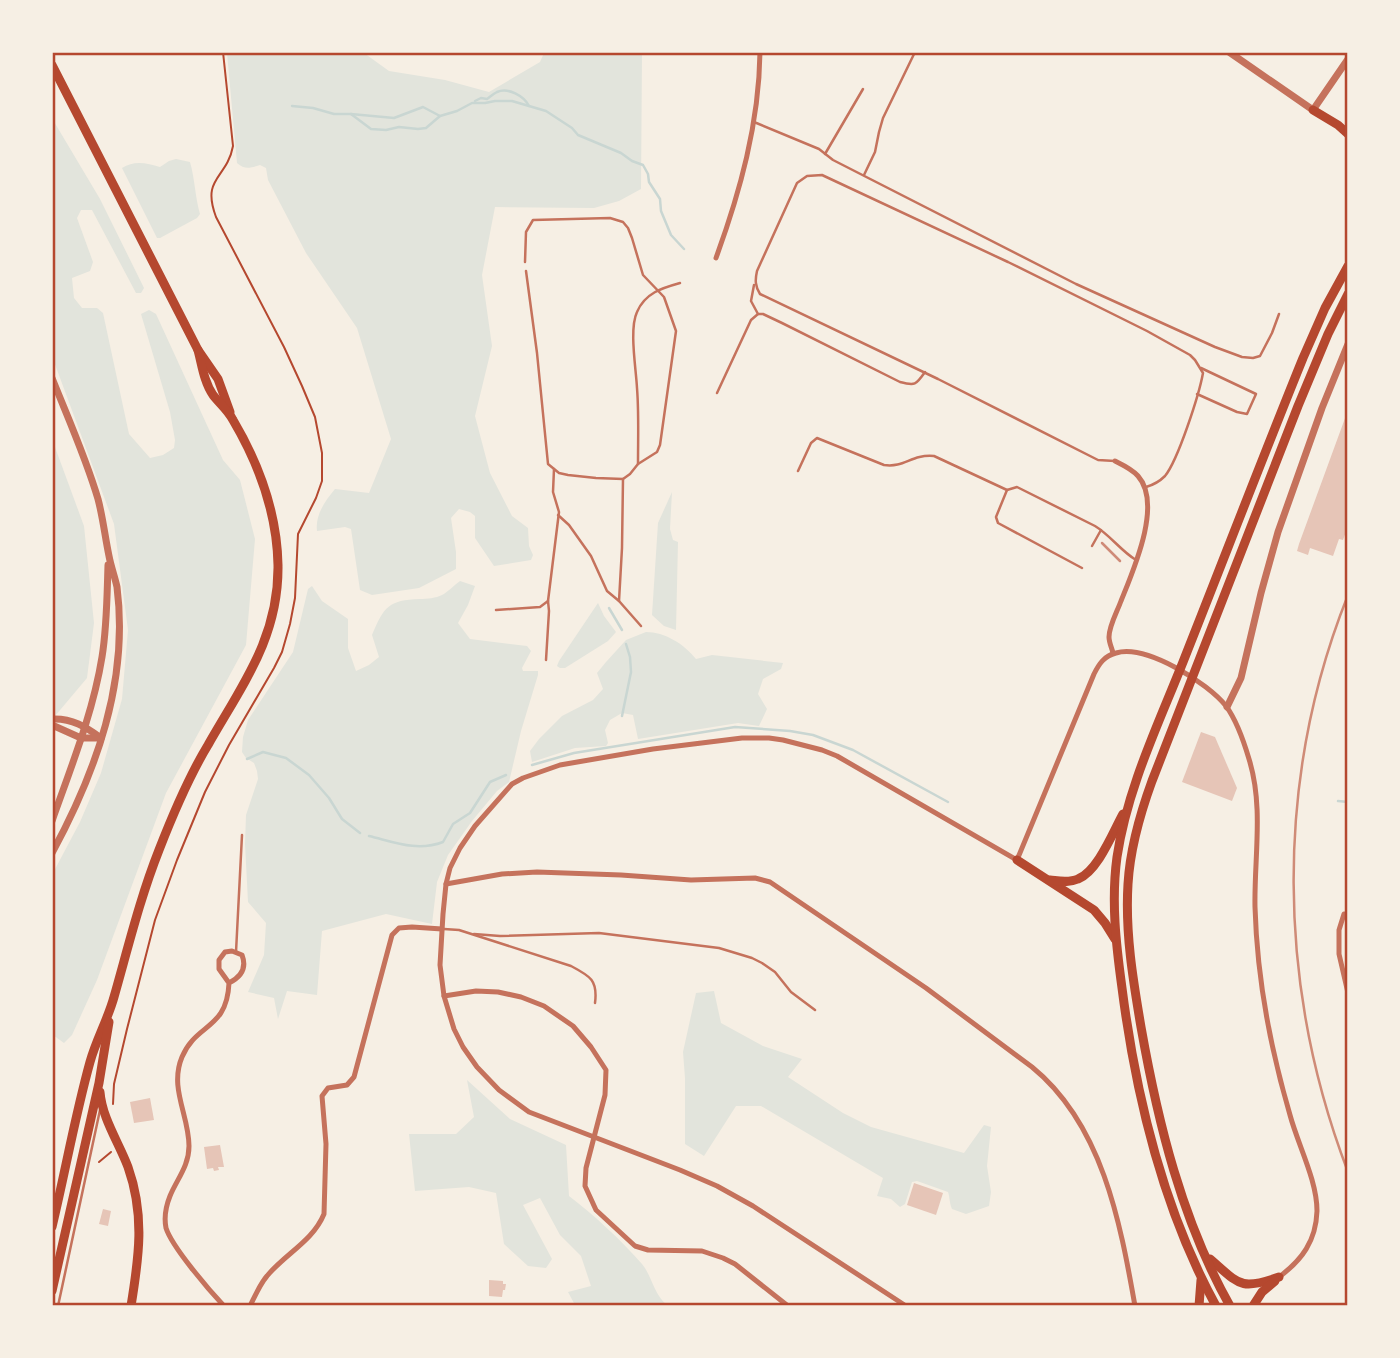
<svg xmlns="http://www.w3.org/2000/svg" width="1400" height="1358" font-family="'Public Sans',sans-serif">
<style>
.green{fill:#e2e4dc}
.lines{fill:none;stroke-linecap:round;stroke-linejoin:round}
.stream{stroke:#c9d6d2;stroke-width:2.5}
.building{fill:#e6c5b7}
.path{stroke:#b5482f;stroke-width:2}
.service{stroke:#c5725c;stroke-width:2.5}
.minor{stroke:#c5725c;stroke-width:5}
.tertiary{stroke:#c5725c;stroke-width:7}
.trunk{stroke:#b5482f;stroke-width:9}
.rail{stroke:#cf8b77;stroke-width:2.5}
.neatline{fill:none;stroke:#b5482f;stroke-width:2.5}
</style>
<rect width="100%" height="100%" fill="#f6efe4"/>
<g class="green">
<path d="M227,53H364L389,71L445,80L489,92L540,62L544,53H642L641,189L619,201L594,208L495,207L482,275L492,346L475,416L490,473L512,516L528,528L529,546L533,555L531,560L494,566L475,538V516L470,512L459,509L451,518L456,552V569L419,588L372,595L360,590L351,529L345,527L317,531C315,515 325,501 335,489L369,493L391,439L357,328L306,253L268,180L266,168L260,165C250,168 245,170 237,163Z"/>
<path d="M53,120L100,199L144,288L141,293H136L92,210H81L77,218L93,262L90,271L72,278L74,298L82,308H97L103,313L129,434L150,458L163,455L174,448L175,440L170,412L141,314L149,310L156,314L223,460L240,480L255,539L246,645L166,793L97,980L72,1035L64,1043L53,1035V873L80,822L101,773L122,699L128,630L114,524L53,359Z"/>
<path d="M176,159L190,162C195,179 195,197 200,214L197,218L160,238H157L122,168C134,160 147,163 160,167L169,161Z"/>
<path d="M52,439L84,526L94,623L87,678L55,716H52Z"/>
<path d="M672,492L670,529L673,540L678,542L676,630L664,626L652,615L658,523Z"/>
<path d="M460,581L475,586L468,605L458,623L470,639L527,646L531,651L522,668L523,671H538V675L521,731L509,782L497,791L472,821L448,855L437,882L432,924L386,914L322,931L317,995L287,991L278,1019L274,998L248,992L264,955L266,923L248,902L245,844L246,815L258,779L257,771L254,763L246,758L242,752L243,737L248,720L293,652L308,589L312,586L322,601L348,619V648L356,671L369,665L379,657L372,635C384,607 388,600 420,599C427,599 436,598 442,595C448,592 454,585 460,581Z"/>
<path d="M598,603L604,616L616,632L608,641L565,668H560L557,666L559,661Z"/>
<path d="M646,632C665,632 684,644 696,659L712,655L783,663L781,669L763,679L758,694L767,709L759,726L738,723L638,739L633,715L622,713L610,720L605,730L608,743L606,746L575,748L532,762L530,751L539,739L562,716L593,700L603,689L597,673L606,662L626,640Z"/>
<path d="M714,991L721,1023L763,1046L802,1059L788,1077L843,1113L871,1127L964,1153L984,1125L991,1127L987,1166L991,1192L989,1206L966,1214L952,1209C949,1202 950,1197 948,1192L917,1181L912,1182L905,1204L900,1207L891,1199L877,1196L883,1178L761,1106H736L704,1156L685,1144V1078L683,1052L696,993Z"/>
<path d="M467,1080L510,1119L566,1145L569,1196C593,1214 622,1241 642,1264C652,1276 654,1295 667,1305H575L568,1292L591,1286L581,1256L560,1235L540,1198L523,1205L552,1259L546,1268L528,1266L504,1244L496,1193L469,1187L415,1191L409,1134H456L474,1117Z"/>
</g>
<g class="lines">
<g class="stream">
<path d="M475,101L481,98L487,99C490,97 493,94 497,92C508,87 524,96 529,106"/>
<path d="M292,106L313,108L334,114H351L371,129L386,130L399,127L418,129L426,128L440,116L457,111L472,103H485L495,101H512L546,111L572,128L578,135L621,153L632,161L643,165L648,174L649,182L660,199L661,211L671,235L684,249"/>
<path d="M351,114L394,118L423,107L440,116"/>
<path d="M609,608L622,630"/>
<path d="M622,716L631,672L630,657L626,644"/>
<path d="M247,759L263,752L286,758L309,775L329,798L342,819L360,833"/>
<path d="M532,765L574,753L735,727L790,731L813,735L853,750L948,802"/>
<path d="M1338,801L1348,802"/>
<path d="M369,836C394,842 417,852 443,842L453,824L470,813L490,782L506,775"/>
</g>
</g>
<g class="building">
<path d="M1348,410V526L1343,540L1339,539L1333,556L1310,548L1308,555L1297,551L1299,544Z"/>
<path d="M1201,732L1215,737L1237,788L1232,801L1182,782Z"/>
<path d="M150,1098L154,1120L134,1123L130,1102Z"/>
<path d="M220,1145L224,1167H218L219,1170L214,1171L213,1168L207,1169L204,1147Z"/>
<path d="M914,1183L943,1193L936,1215L907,1205Z"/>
<path d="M103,1209L111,1211L108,1226L99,1224Z"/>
<path d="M489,1280L503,1281V1284H506L505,1290H503L502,1297L489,1296Z"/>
</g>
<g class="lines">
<g class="path">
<path d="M113,1104L114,1084L127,1029L155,920L177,860L205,792L229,745L274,668L282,652L290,624L295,598L298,534L316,498L322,481V453L315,417L302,386L284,347L216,217C201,177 227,179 233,146L223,52"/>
<path d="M99,1162L111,1152"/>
</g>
<g class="service">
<path d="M754,122L819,149L833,160L1076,284L1215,347L1242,357L1253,358L1260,356L1272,333L1279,314"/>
<path d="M825,154L863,89"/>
<path d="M864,175L875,152L879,132L883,118L915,52"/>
<path d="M525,262L526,232L533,220L610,218L623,222L628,228L632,238L643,275L664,297L676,331L660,445L657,452L638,464L630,474L623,479L596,478L568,475L559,473L548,464L537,353L526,271"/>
<path d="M754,285L751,301L758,314H763L782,323L900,382C915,386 916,385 925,372"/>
<path d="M717,393L751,320L758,314"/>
<path d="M1197,394L1237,412L1247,414L1256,394L1201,368"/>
<path d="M1115,461L1098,460L938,379L760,294C755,286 755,280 757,271L797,183L807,176L822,175L1008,262L1147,331L1190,355L1195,360L1203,373C1199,395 1178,460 1165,476C1160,481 1153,485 1146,487"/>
<path d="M638,464C638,438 639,413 637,388C636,368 629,329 637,312C645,293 662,288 680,283"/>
<path d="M798,471L811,443L817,438L884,465C905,468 911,454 934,456L1007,490L1017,487L1095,526C1110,535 1121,551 1136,560"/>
<path d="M1007,490L996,517L998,523L1082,568"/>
<path d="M558,515L569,525L591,556L607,591L619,601L641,626"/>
<path d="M1092,546L1101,530"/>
<path d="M619,601L622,548L623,479"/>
<path d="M496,610L540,607L548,601"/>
<path d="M546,660L549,611L548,601L559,512L553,492L554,469"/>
<path d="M444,929L459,930L571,966C590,976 598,980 595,1003"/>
<path d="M474,934L500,936L599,933L719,948L752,958L762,963L775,972L791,992L815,1010"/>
<path d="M236,952L242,835"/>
<path d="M58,1306L100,1110"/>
</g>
<g class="minor">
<path d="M716,258C740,192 759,124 760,52"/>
<path d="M1113,653C1112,648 1109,643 1109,637C1109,626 1117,612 1121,601C1133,571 1163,504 1138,476C1132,469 1123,465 1115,461"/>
<path d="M446,884L502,874L537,872L621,875L691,880L755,878L770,882L926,988L1032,1067C1102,1124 1120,1221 1135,1306"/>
<path d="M1344,914L1339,930V954L1348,993"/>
<path d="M444,996L476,991L498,992L521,997L544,1006L573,1026L591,1047L606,1070L605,1095L586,1168L585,1186L596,1210L635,1246L648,1250L702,1251L723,1258L735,1264L788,1306"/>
<path d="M224,1306C209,1290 172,1247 166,1228C164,1218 166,1206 170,1196C177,1179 189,1166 189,1146C189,1115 169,1088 182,1057C196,1023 227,1030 229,983L219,969V960L225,952L232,951L242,955C247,968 241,977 229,983"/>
<path d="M250,1306C255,1296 260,1284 267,1276C285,1254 313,1241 324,1214L326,1144L322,1096L328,1088L347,1085L354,1077L392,935L399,928L412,927L442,929"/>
<path d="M906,1306L753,1206L717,1186L680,1170L529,1112L499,1090L477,1067L463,1047L454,1029L444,996L440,965L443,914L446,884L450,868L460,848L475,826L512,784L523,778L560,765L653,749L742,738H769L783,740L822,750L837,756L1017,860L1094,674C1099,664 1104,656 1116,653C1146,644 1208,683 1226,706C1237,721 1244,742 1249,759C1264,807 1254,858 1255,907C1257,977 1270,1047 1290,1115C1298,1145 1317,1180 1317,1211C1316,1241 1302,1260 1279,1277"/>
</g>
<g class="tertiary">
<path d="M1229,52L1313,110L1348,59"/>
<path d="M52,378C68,418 86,458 98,499C103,518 105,537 109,556C111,567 115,577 117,587C129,681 96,772 52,853"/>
<path d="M1227,707L1241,678L1261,593L1278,532L1322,408L1348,344"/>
<path d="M52,719C72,718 86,727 101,738"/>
<path d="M52,725L81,738H101"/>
<path d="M52,821C71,767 93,713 102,657C107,627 107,595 108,565"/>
</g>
<g class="trunk">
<path d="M52,65L198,350L218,379L230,412"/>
<path d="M1313,110L1338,125L1348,134"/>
<path d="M1017,860L1094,910L1105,923L1115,939"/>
<path d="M1050,880C1060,881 1069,883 1078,879C1098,871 1113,832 1123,814"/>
<path d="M100,1092C102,1118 119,1143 128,1167C145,1215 139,1257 131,1306"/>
<path d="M52,1227C65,1173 75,1116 90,1062C96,1040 108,1019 114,997C128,948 140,898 159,850C173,814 188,778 208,745C242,685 279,638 278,565C277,513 259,464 233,420C228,410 219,403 213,395C204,382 202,365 198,350"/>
<path d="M1210,1259C1239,1284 1240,1291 1279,1277"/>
<path d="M52,1291L99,1083L109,1022"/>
<path d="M1199,1306L1201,1280"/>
<path d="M1216,1306C1163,1209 1136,1097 1122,988C1116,944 1111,901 1117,857C1127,789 1158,725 1183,662C1223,561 1262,459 1303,358L1325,308L1348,266"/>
<path d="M1230,1306C1182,1221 1158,1123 1141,1027C1133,980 1125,932 1128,884C1130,849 1140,814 1152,781L1298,406L1328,334L1348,294"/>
<path d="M1253,1306L1262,1292L1275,1281"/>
</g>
<g class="rail">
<path d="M1102,543L1120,561"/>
<path d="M1348,595C1274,780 1277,986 1348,1172"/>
</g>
</g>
<rect width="1400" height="1358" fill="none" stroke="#f6efe4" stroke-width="108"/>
<rect x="54" y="54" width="1292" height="1250" class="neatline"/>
</svg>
